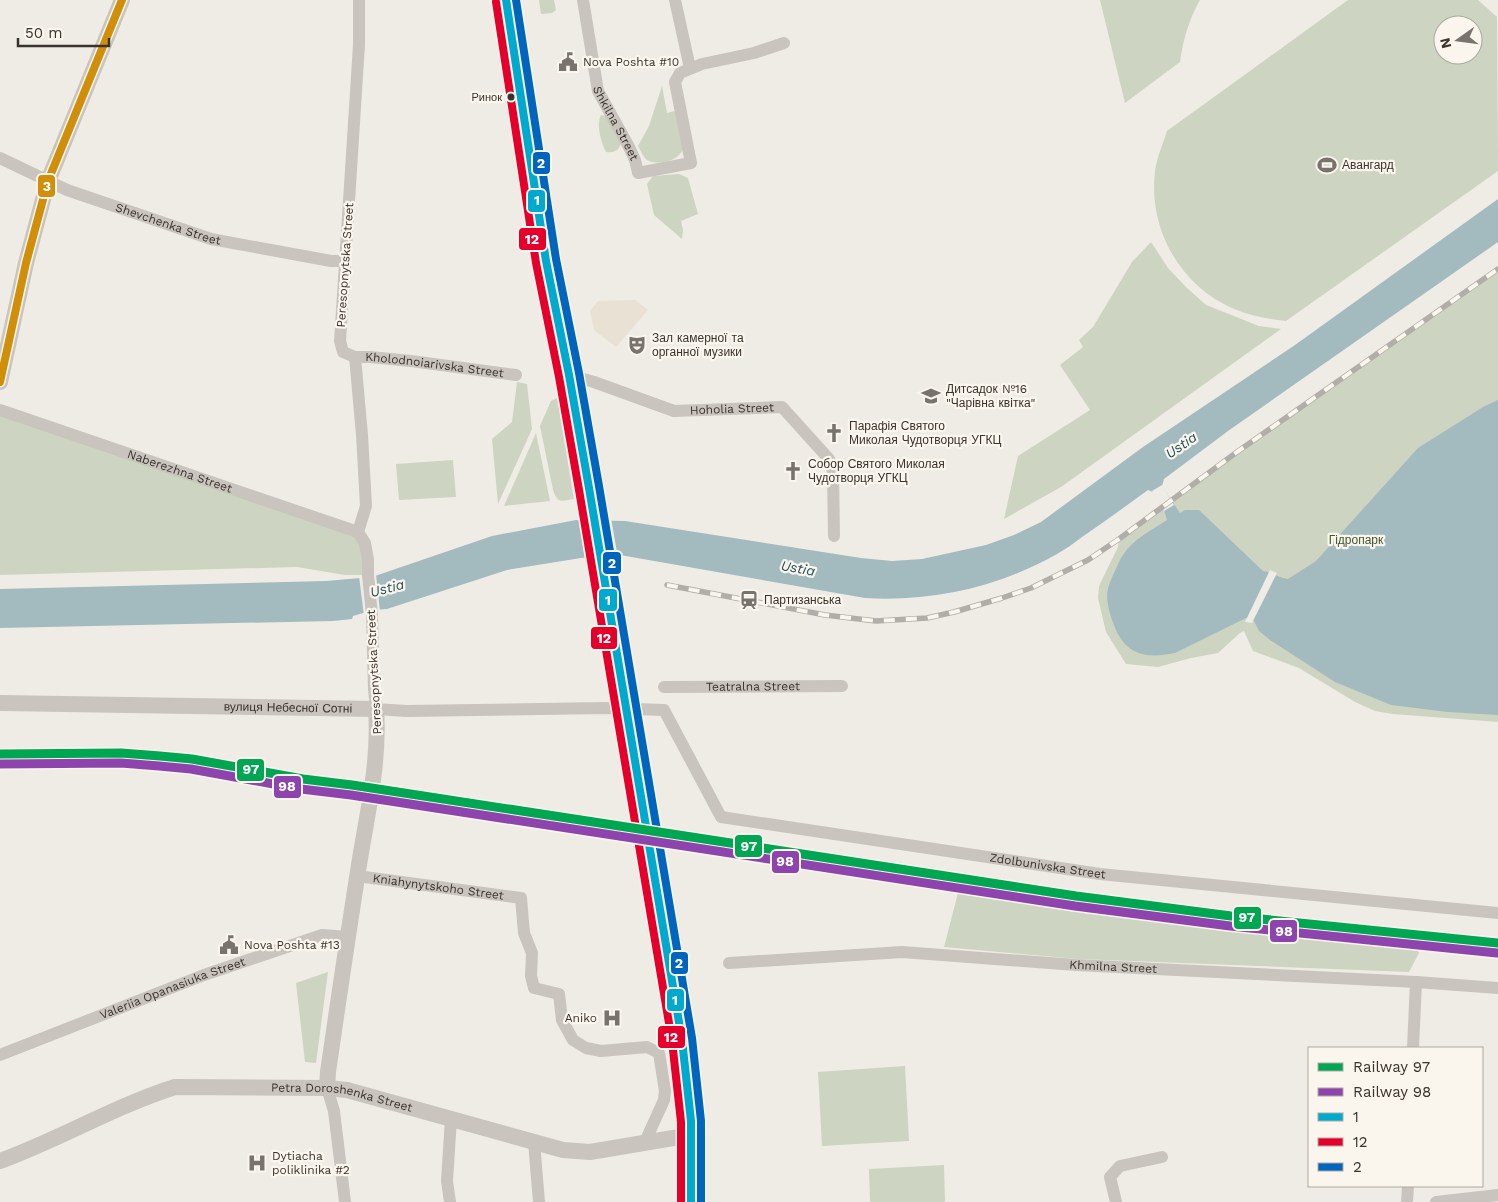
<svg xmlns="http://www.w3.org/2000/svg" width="1498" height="1202" font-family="'Work Sans',sans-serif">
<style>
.green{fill:#cdd4c1;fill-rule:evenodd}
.plaza{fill:#e8e1d4}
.water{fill:#a3bbbf}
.pier{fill:#efece6}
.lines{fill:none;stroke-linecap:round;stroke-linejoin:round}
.minor{stroke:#c9c4be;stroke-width:12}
.tertiary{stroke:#c9c4be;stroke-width:16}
.primary{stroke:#aea9a3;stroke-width:20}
.rail-casing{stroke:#b1ada8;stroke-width:5.5}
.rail{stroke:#faf6ee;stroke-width:4;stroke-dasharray:11;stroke-linecap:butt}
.primary-bridge{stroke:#aea9a3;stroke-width:20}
.bus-1-casing{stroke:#faf6ee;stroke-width:11}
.bus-2-casing{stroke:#faf6ee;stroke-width:11}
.bus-3-casing{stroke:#faf6ee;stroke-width:11}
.bus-4-casing{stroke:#faf6ee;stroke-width:11}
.bus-1{stroke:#00a9ce;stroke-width:8}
.bus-2{stroke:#e4002b;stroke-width:8}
.bus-3{stroke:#0065bd;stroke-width:8}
.bus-4{stroke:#d18f09;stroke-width:8}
.rail-1-casing{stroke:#faf6ee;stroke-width:12}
.rail-2-casing{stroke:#faf6ee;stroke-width:12}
.rail-1{stroke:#00a651;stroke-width:9}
.rail-2{stroke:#8e44ad;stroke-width:9}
.bus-dot{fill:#3a322c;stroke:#faf6ee;stroke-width:2}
.labels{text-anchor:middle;stroke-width:4.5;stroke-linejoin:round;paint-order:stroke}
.bus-label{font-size:11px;fill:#3a322c;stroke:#faf6ee;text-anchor:end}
.poi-label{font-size:12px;fill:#3a322c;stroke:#faf6ee;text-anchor:start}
.street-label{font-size:12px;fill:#3a322c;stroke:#faf6ee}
.park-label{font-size:12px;fill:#445730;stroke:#faf6ee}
.water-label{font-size:14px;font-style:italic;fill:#234e59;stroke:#faf6ee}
.line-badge{stroke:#faf6ee;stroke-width:2}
.badge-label{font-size:14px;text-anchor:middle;font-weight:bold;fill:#fff}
</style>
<rect width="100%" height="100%" fill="#efece6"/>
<g class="green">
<path d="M539,0H554L556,10L552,13L541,14Z"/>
<path d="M1100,0H1200C1189,19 1183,40 1180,62L1125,103Z"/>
<path d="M1348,0H1478L1497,17L1498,171L1286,321C1269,319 1251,316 1234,309C1180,286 1148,229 1155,171C1157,157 1163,144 1167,131ZM1443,25H1473V55H1443Z"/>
<path d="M662,86L667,113L675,111L683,149C679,161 658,166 647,160C643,157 641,151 638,146L649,126Z"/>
<path d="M601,115L606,116L621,143C619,151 613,153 606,152C601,143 596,124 601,115Z"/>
<path d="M679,174L688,178L698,214L681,221L683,230L682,239L654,215L647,184L653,176Z"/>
<path d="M1151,242L1168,268L1186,287L1206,305L1259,326L1281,329L1061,487L1004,519L1018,456L1090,410L1060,365L1083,347L1079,340L1093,327L1132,262Z"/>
<path d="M1498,269V722L1393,714L1375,711L1355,702L1299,668L1253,651L1244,631L1240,633L1218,653L1191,658L1158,667L1126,664L1106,632L1098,598L1099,586L1118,547L1119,539L1237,452Z"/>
<path d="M517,382L527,384L532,429L498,504L492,439L512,422Z"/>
<path d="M557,398L574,499C560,501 558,504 553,490L540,426L551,401Z"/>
<path d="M0,410L358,532L368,575H345L297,567L0,575Z"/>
<path d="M536,433L550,501L504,506Z"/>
<path d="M453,460L456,497L399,500L396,464Z"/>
<path d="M958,893L1091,911L1416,947L1419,953L1409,972L1078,959L944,947Z"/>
<path d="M328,972L316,1063L305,1062L296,983Z"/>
<path d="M905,1066L909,1141L822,1146L818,1072Z"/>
<path d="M944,1165L945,1202H870L869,1169Z"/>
</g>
<path class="plaza" d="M635,300L648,310L616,347L594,330L590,311L598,301Z"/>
<path class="water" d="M1498,199V242L1228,431L1164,479L1162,486L1180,513L1185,510H1199L1263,571C1272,572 1279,578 1288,579L1316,561L1418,448L1483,407L1498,400V715L1448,712L1391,705L1335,682L1270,640L1259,631L1254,621L1246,618L1175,653C1142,660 1123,653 1112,620C1105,597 1105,591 1116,569C1118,564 1120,559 1123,555C1133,539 1152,530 1167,520L1164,510L1153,492L1148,490C1126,506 1104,522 1082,537C1074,543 1066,549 1057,554C999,587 931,602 865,598L620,555L581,558L507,570L387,609L373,610L353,616L352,619L333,621L0,628V589L326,581L372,577L492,536L576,520L625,521L861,558L892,561L922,559L986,545L1014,535L1041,522L1143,447L1295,345Z"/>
<g class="pier">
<path d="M1162,485L1174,505L1164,511L1152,491Z"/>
<path d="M578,518H611L618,558L585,560Z"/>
<path d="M1270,570L1277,573L1252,623L1245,622Z"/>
<path d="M376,574L380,612L364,616L359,576Z"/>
</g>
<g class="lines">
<g class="minor">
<path id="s1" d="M359,0V45L340,341L343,352L355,357H370L411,361L516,375"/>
<path id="s2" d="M583,0L598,91L629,147L635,160L638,173L691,163L675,82L680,73L702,64L754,53L784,43"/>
<path d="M675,0L690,68"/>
<path id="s3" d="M0,158L67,190L211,239L331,261H345"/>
<path id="s4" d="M355,357L362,435L366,506L358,532L365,543L368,560V575L372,615L374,689L376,709L406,711L605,708L664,710L721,817L1100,874L1498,913"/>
<path id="s5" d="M569,375L594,382L674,411L782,407L829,459L833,472L834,536"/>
<path id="s6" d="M0,410L358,532"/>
<path id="s7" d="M664,687L842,686"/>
<path id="s8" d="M357,876L521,898L524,933L532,953L531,976L534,988L559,994L562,1020L573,1040L586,1048L601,1051L647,1047L659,1053L665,1091L664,1100L644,1144"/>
<path id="s9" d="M729,963L902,952L1076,965L1416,982L1498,988"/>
<path d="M1413,1048L1416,982"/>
<path id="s10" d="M0,1055L204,975L322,935L348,937"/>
<path d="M327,1088L334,1111L345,1202"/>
<path d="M534,1142L539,1202"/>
<path d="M450,1202L447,1181L451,1119"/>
<path d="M1116,1202L1110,1177L1120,1166L1162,1157"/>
<path d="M1407,1202L1408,1186"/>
<path d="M1436,1202L1498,1195"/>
</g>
<g class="tertiary">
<path d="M0,382L26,263L48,181L122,0"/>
<path id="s11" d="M0,703L376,709C380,761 367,814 359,865C348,934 338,1003 328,1072L327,1088"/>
<path id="s12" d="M0,1161C60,1139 115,1106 175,1087L327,1088L347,1090L563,1150L590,1152L691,1135"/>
</g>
<g class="primary">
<path d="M506,0L546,261L569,375L589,488"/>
<path d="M673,987C687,1056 695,1131 691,1202"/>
</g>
<g class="rail-casing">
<g id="rail">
<path d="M667,585L825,615L876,621L927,618L954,612L1002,598L1031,588L1088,560L1119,539L1237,452L1498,269"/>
<path d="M267,783L381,798L566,826"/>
<path d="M663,841L1128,912L1274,930L1498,951"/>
</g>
</g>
<use href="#rail" class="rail"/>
<path class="primary-bridge" d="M589,488L673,987"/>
<g class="bus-1-casing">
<path id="bus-1" d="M506,0L546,261L569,375L589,488L682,1040L691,1121V1202"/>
</g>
<g class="bus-2-casing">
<path id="bus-2" d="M496,2L536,263L559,377L579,490L672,1041L681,1122V1202"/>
</g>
<g class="bus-3-casing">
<path id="bus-3" d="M516,0L556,259L579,373L599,486L692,1038L701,1121V1202"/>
</g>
<g class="bus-4-casing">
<path id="bus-4" d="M0,382L26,263L48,181L122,0"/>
</g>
<use href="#bus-1" class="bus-1"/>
<use href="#bus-2" class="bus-2"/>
<use href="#bus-3" class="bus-3"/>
<use href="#bus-4" class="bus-4"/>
<g class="rail-1-casing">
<path id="rail-1" d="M0,754L121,753L160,756L192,759L303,779L352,785L1076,896L1231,916L1498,943"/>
</g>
<g class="rail-2-casing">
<path id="rail-2" d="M0,764L121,763L159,766L191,769L301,789L351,795L1075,906L1230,926L1497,953"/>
</g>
<use href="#rail-1" class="rail-1"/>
<use href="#rail-2" class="rail-2"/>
</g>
<defs>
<g id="civic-bare" transform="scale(1.5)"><path d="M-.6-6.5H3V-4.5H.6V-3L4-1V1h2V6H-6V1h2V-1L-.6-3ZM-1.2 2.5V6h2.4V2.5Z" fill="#79736d" stroke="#faf6ee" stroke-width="2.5" paint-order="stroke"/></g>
<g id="stadium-bare" transform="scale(1.5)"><path d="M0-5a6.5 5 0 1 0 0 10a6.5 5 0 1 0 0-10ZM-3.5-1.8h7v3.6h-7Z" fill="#79736d" stroke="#faf6ee" stroke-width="2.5" paint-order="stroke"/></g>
<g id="theatre-bare" transform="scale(1.5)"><path d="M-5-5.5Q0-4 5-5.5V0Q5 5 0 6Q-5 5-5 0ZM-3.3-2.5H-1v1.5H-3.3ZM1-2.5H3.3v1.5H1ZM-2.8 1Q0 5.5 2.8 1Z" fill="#79736d" stroke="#faf6ee" stroke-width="2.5" paint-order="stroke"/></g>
<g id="school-bare" transform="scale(1.5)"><path d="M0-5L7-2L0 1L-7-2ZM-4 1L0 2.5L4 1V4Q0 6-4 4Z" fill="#79736d" stroke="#faf6ee" stroke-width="2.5" paint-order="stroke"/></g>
<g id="church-bare" transform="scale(1.5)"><path d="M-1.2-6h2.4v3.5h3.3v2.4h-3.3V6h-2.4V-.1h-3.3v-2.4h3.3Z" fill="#79736d" stroke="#faf6ee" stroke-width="2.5" paint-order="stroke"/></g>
<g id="station-bare" transform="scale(1.5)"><path d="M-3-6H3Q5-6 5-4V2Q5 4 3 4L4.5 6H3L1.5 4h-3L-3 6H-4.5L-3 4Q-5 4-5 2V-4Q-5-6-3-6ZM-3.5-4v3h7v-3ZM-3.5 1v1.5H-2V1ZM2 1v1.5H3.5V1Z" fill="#79736d" stroke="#faf6ee" stroke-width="2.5" paint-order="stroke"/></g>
<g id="hospital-bare" transform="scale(1.5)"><path d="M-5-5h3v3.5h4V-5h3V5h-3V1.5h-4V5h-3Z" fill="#79736d" stroke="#faf6ee" stroke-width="2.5" paint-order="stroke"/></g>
</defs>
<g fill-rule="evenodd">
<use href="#civic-bare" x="568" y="62"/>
<use href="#stadium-bare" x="1327" y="165"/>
<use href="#theatre-bare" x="637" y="345"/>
<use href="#school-bare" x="931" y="396"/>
<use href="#church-bare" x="834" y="433"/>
<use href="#church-bare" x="793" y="471"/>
<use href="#station-bare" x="749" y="600"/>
<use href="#civic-bare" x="229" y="945"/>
<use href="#hospital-bare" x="612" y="1018"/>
<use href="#hospital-bare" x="257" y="1163"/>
</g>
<circle class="bus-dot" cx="511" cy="97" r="4.5"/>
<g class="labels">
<g class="bus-label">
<text x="502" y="101">Ринок</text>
</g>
<g class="poi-label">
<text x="583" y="66">Nova Poshta #10</text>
<text x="1342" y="169">Авангард</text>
<text x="652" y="342">Зал камерної та<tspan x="652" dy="14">органної музики</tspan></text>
<text x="946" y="393">Дитсадок №16<tspan x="946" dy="14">"Чарівна квітка"</tspan></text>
<text x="849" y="430">Парафія Святого<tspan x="849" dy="14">Миколая Чудотворця УГКЦ</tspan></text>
<text x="808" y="468">Собор Святого Миколая<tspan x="808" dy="14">Чудотворця УГКЦ</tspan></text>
<text x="764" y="604">Партизанська</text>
<text x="244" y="949">Nova Poshta #13</text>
<text x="597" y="1022" text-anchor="end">Aniko</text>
<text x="272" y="1160">Dytiacha<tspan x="272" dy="14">poliklinika #2</tspan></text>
</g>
<g class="street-label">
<text dy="4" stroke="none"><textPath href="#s2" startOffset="129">Shkilna Street</textPath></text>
<text dy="4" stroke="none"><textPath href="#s3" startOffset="181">Shevchenka Street</textPath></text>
<text transform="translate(345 265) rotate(-86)" y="4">Peresopnytska Street</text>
<text dy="4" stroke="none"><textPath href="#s1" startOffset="446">Kholodnoiarivska Street</textPath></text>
<text dy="4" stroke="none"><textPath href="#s5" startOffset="169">Hoholia Street</textPath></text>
<text dy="4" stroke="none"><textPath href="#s6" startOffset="190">Naberezhna Street</textPath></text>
<text transform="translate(374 672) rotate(-93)" y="4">Peresopnytska Street</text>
<text dy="4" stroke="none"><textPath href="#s7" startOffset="89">Teatralna Street</textPath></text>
<text dy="4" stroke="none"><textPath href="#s11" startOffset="288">вулиця Небесної Сотні</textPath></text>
<text dy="4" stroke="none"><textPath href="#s4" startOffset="1096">Zdolbunivska Street</textPath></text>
<text dy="4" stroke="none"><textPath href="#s8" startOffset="82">Kniahynytskoho Street</textPath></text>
<text dy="4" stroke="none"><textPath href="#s9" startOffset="385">Khmilna Street</textPath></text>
<text dy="4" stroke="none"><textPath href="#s10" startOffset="185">Valeriia Opanasiuka Street</textPath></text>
<text dy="4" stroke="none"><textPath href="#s12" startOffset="358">Petra Doroshenka Street</textPath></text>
</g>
<g class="park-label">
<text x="1356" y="544">Гідропарк</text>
</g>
<g class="water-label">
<text transform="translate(1181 445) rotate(-35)" y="5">Ustia</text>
<text transform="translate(798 568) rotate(10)" y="5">Ustia</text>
<text transform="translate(387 588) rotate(-15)" y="5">Ustia</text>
</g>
</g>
<g class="line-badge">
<rect x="532" y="151" width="19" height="24" rx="5" fill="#0065bd"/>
<rect x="37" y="174" width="19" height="24" rx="5" fill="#d18f09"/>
<rect x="527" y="189" width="19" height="24" rx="5" fill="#00a9ce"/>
<rect x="518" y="227" width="29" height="24" rx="5" fill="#e4002b"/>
<rect x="602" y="551" width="20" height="24" rx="5" fill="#0065bd"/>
<rect x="598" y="588" width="20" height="24" rx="5" fill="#00a9ce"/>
<rect x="590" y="626" width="28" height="24" rx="5" fill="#e4002b"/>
<rect x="236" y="758" width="29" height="24" rx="5" fill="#00a651"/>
<rect x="273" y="775" width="29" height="24" rx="5" fill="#8e44ad"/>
<rect x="734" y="834" width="29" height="24" rx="5" fill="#00a651"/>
<rect x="771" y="850" width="29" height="24" rx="5" fill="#8e44ad"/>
<rect x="1233" y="906" width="29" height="24" rx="5" fill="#00a651"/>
<rect x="1269" y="919" width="29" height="24" rx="5" fill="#8e44ad"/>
<rect x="670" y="951" width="19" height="24" rx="5" fill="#0065bd"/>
<rect x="666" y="988" width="19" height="24" rx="5" fill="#00a9ce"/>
<rect x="657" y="1025" width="29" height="24" rx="5" fill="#e4002b"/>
</g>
<g class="badge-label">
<text x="541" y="168">2</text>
<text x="47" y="191">3</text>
<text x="537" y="205">1</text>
<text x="532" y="244">12</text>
<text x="612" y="568">2</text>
<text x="608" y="605">1</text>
<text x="604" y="643">12</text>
<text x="251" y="774">97</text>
<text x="287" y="791">98</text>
<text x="749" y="851">97</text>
<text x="785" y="866">98</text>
<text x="1247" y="922">97</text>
<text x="1284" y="936">98</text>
<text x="679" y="968">2</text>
<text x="675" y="1005">1</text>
<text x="671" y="1042">12</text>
</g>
<rect x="1308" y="1047" width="175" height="140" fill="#faf6ee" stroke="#ada8a0"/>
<rect x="1318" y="1063" width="25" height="8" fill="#00a651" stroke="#ada8a0"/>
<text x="1353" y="1072" font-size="15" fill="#3a322c">Railway 97</text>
<rect x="1318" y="1088" width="25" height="8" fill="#8e44ad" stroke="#ada8a0"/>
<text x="1353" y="1097" font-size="15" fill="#3a322c">Railway 98</text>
<rect x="1318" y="1113" width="25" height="8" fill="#00a9ce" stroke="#ada8a0"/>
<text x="1353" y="1122" font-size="15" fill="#3a322c">1</text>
<rect x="1318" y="1138" width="25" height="8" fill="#e4002b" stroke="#ada8a0"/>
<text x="1353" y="1147" font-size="15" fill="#3a322c">12</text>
<rect x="1318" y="1163" width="25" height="8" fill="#0065bd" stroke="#ada8a0"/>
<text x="1353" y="1172" font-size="15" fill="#3a322c">2</text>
<g transform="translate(1458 40) rotate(256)"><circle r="24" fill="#faf6ee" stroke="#ada8a0"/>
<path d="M0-4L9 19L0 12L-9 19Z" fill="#79736d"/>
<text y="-8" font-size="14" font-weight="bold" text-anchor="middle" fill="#3a322c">N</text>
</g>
<path d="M18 38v8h91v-8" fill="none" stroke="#3a322c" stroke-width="2.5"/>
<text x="25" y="38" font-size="15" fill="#3a322c" stroke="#faf6ee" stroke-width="4" paint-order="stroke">50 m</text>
</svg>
